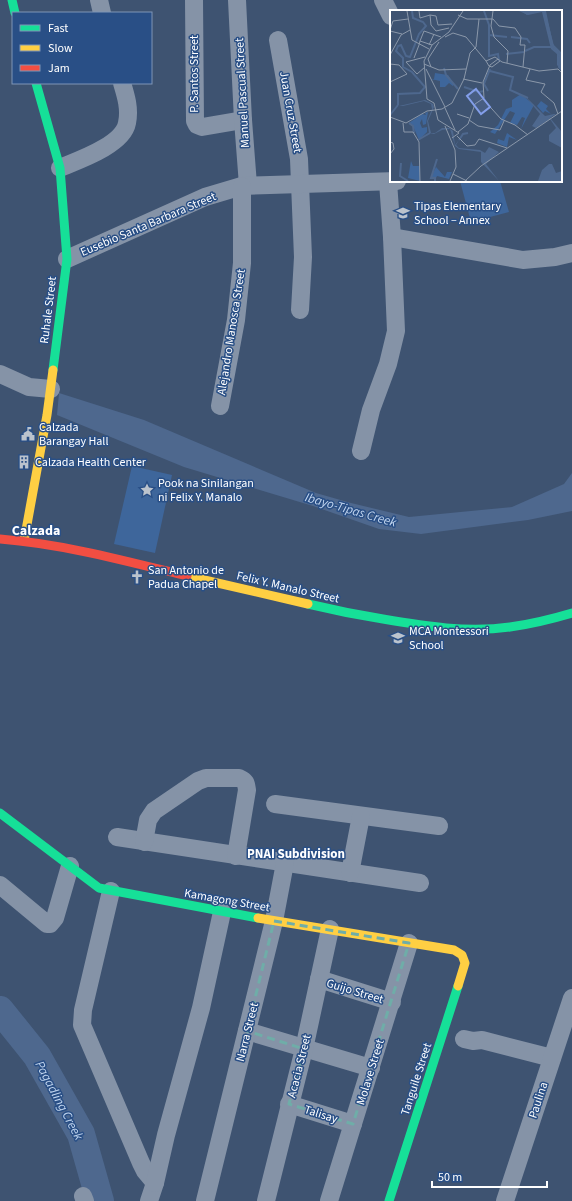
<svg xmlns="http://www.w3.org/2000/svg" width="572" height="1201" font-family="'Source Sans 3',sans-serif">
<style>
.green{fill:#3e669b}
.water{fill:#4e688e}
.lines{fill:none;stroke-linecap:round;stroke-linejoin:round}
.river{stroke:#4e688e;stroke-width:28}
.street{stroke:#8593a7;stroke-width:18}
.fast{stroke:#16e098;stroke-width:9}
.slow{stroke:#ffcf43;stroke-width:9}
.jam{stroke:#f24e42;stroke-width:9}
.marked{fill:none;stroke:#6fada8;stroke-width:3;stroke-dasharray:8 5;stroke-linejoin:round}
.labels{text-anchor:middle;stroke-width:3;stroke-linejoin:round;paint-order:stroke}
.street-label{font-size:12px;fill:#fff;stroke:#294f86}
.poi-label{font-size:12px;fill:#fff;stroke:#294f86;text-anchor:start}
.water-label{font-size:13px;font-style:italic;fill:#c1d5ef;stroke:#294f86}
.neighbourhood-label{font-size:13px;font-weight:bold;fill:#fff;stroke:#294f86}
.quarter-label{font-size:14px;font-weight:bold;fill:#fff;stroke:#294f86}
.inset-river{fill:none;stroke:#4e688e;stroke-width:2}
.inset-road{fill:none;stroke:#8b98aa;stroke-width:1}
.view{fill:#839eea;fill-opacity:0.15;stroke:#839eea;stroke-width:2}
.inset-edge{fill:none;stroke:#fff;stroke-width:2}
</style>
<rect width="100%" height="100%" fill="#3e5371"/>
<g class="green">
<path d="M460,181H500L509,212L471,222Z"/>
<path d="M132,466L172,475L155,553L114,544Z"/>
</g>
<path class="water" d="M59,393L144,420L316,493L351,503L409,517L512,507L564,484L572,473V511L528,520L421,534L379,529L313,506L184,467L57,415Z"/>
<g class="lines">
<path class="river" d="M0,1010L37,1056L81,1134L100,1201"/>
<g class="street">
<path d="M99,0L102,13"/>
<path d="M194,0L195,121L197,125L202,127L243,120"/>
<path d="M237,0L243,120L248,185"/>
<path d="M383,0L391,16"/>
<path d="M278,40L299,159L303,257L300,310"/>
<path d="M60,168C79,160 123,145 127,123C130,109 126,96 122,83"/>
<path d="M392,237L523,260L555,257L572,253"/>
<path d="M67,259L205,197L242,186L397,181"/>
<path d="M0,374L29,387L51,389"/>
<path d="M220,406L236,320L242,263V186"/>
<path d="M361,451L371,410L388,364L396,331L392,237L388,182"/>
<path d="M275,804L439,826"/>
<path d="M117,837L420,883"/>
<path d="M144,842L148,820L154,811L198,781L206,778H239C246,781 246,783 247,790L236,856"/>
<path d="M350,873L361,816"/>
<path d="M0,885L47,924H50L55,918L70,866"/>
<path d="M111,891L83,1010L82,1025L141,1163L145,1171L155,1183L149,1201"/>
<path d="M319,979L392,1002"/>
<path d="M247,1031L371,1068"/>
<path d="M464,1039L473,1041L482,1040L552,1058"/>
<path d="M289,1104L353,1124"/>
<path d="M155,1183L166,1135L201,1008L222,912"/>
<path d="M83,1196L85,1201"/>
<path d="M205,1201L274,921L285,863"/>
<path d="M266,1201L304,1049L330,929"/>
<path d="M329,1201L409,943"/>
<path d="M505,1201L572,998"/>
</g>
<g class="fast">
<path d="M12,0L15,13"/>
<path d="M36,83L60,168L67,259L53,370"/>
<path d="M308,604C333,610 358,615 383,619C425,626 467,633 510,627C531,624 552,619 572,613"/>
<path d="M0,813L99,888L258,918"/>
<path d="M389,1201L458,986"/>
</g>
<g class="slow">
<path d="M24,541L47,415L53,370"/>
<path d="M187,576L308,604"/>
<path d="M258,918L454,950L462,955L465,963L458,986"/>
</g>
<path class="jam" d="M0,539C63,544 126,561 187,576"/>
</g>
<path class="marked" d="M274,921L409,943L353,1124L289,1104L304,1049L247,1031Z"/>
<defs>
<g id="school-bare" transform="scale(1.08)"><path d="M0-5L7-2L0 1L-7-2ZM-4 1L0 2.5L4 1V4Q0 6-4 4Z" fill="#bbc3cd" stroke="#294f86" stroke-width="2.5" paint-order="stroke"/></g>
<g id="civic-bare" transform="scale(1.08)"><path d="M-.6-6.5H3V-4.5H.6V-3L4-1V1h2V6H-6V1h2V-1L-.6-3ZM-1.2 2.5V6h2.4V2.5Z" fill="#bbc3cd" stroke="#294f86" stroke-width="2.5" paint-order="stroke"/></g>
<g id="building-bare" transform="scale(1.08)"><path d="M-4-6H4V6H1V3H-1V6H-4ZM-2.5-4.3h1.7v1.8h-1.7ZM.8-4.3h1.7v1.8H.8ZM-2.5-1h1.7V.8h-1.7ZM.8-1h1.7V.8H.8Z" fill="#bbc3cd" stroke="#294f86" stroke-width="2.5" paint-order="stroke"/></g>
<g id="sight-bare" transform="scale(1.08)"><path d="M0-6L1.8-2.2L6-1.7L2.9 1.2L3.7 5.4L0 3.3L-3.7 5.4L-2.9 1.2L-6-1.7L-1.8-2.2Z" fill="#bbc3cd" stroke="#294f86" stroke-width="2.5" paint-order="stroke"/></g>
<g id="church-bare" transform="scale(1.08)"><path d="M-1.2-6h2.4v3.5h3.3v2.4h-3.3V6h-2.4V-.1h-3.3v-2.4h3.3Z" fill="#bbc3cd" stroke="#294f86" stroke-width="2.5" paint-order="stroke"/></g>
</defs>
<g fill-rule="evenodd">
<use href="#school-bare" x="403" y="213"/>
<use href="#civic-bare" x="28" y="434"/>
<use href="#building-bare" x="24" y="462"/>
<use href="#sight-bare" x="147" y="490"/>
<use href="#church-bare" x="137" y="577"/>
<use href="#school-bare" x="398" y="638"/>
</g>
<g class="labels">
<g class="street-label">
<text transform="translate(194 74) rotate(-90)" y="4">P. Santos Street</text>
<text transform="translate(242 93) rotate(-93)" y="4">Manuel Pascual Street</text>
<text transform="translate(291 112) rotate(80)" y="4">Juan Cruz Street</text>
<text transform="translate(148 224) rotate(-23)" y="4">Eusebio Santa Barbara Street</text>
<text transform="translate(48 310) rotate(-83)" y="4">Ruhale Street</text>
<text transform="translate(231 332) rotate(-81)" y="4">Alejandro Manosca Street</text>
<text transform="translate(288 587) rotate(13)" y="4">Felix Y. Manalo Street</text>
<text transform="translate(227 900) rotate(10)" y="4">Kamagong Street</text>
<text transform="translate(355 991) rotate(17)" y="4">Guijo Street</text>
<text transform="translate(247 1032) rotate(-76)" y="4">Narra Street</text>
<text transform="translate(299 1066) rotate(-76)" y="4">Acacia Street</text>
<text transform="translate(370 1072) rotate(-73)" y="4">Molave Street</text>
<text transform="translate(416 1079) rotate(-72)" y="4">Tanguile Street</text>
<text transform="translate(538 1100) rotate(-72)" y="4">Paulina</text>
<text transform="translate(321 1114) rotate(18)" y="4">Talisay</text>
</g>
<g class="poi-label">
<text x="414" y="210">Tipas Elementary<tspan x="414" dy="14">School – Annex</tspan></text>
<text x="39" y="431">Calzada<tspan x="39" dy="14">Barangay Hall</tspan></text>
<text x="35" y="466">Calzada Health Center</text>
<text x="158" y="487">Pook na Sinilangan<tspan x="158" dy="14">ni Felix Y. Manalo</tspan></text>
<text x="148" y="574">San Antonio de<tspan x="148" dy="14">Padua Chapel</tspan></text>
<text x="409" y="635">MCA Montessori<tspan x="409" dy="14">School</tspan></text>
</g>
<g class="water-label">
<text transform="translate(351 509) rotate(16)" y="5">Ibayo-Tipas Creek</text>
<text transform="translate(60 1100) rotate(62)" y="5">Pagadling Creek</text>
</g>
<g class="neighbourhood-label">
<text x="296" y="858">PNAI Subdivision</text>
</g>
<g class="quarter-label">
<text x="36" y="535">Calzada</text>
</g>
</g>
<g transform="translate(390 10)">
<rect width="172" height="172" fill="#3e5371"/>
<path d="M45,63L58,65L64,74L63,76L59,73L55,77H50V71L41,69H44ZM131,84L144,95L131,119L135,108L132,107L127,115L120,113L125,103L120,101L105,124L100,122L108,115L116,99L122,97V90ZM151,91L158,96L156,99L161,104L155,101L153,103L147,96ZM38,102L36,114L33,115L32,109L30,113L32,118L37,117V122L29,130L23,116L19,113L32,104L36,105L35,103ZM117,123L127,130L119,127L117,137L107,133L108,129L114,131ZM21,151L23,156H30V171L18,168ZM46,157L55,167L57,162H62L59,169L47,166L46,168L41,167Z" fill="#3e669b"/>
<path d="M129,1H156L163,34L172,43V61L167,55V44L161,39L152,2L138,5ZM135,86L155,106L164,104H166L160,108L172,122V138L159,131V125L166,118L160,109L146,118L142,116L150,104ZM35,90L43,94L44,97L38,111L41,123H45L52,118H59L63,121L65,135L69,130L66,135L69,138L90,140L95,143L99,137L109,142L96,154L109,171L91,152V142L69,139L65,136L60,119L52,120L44,124L39,123L37,111L42,99L41,94L34,91L13,96H9ZM159,154H162L166,163L172,161V171H148L152,160Z" fill="#4e688e"/>
<path class="inset-river" d="M94,1L99,15V46L108,44L109,51M133,1L137,4L146,1M154,1L163,36L171,48L169,57L172,60M99,25L117,27M121,27L137,29L140,33M135,41L144,37H162M116,44L134,42M54,58L56,65L68,79M100,61L123,67L120,80L138,88M74,77L89,82L94,81M98,81L94,74L100,59M8,95V84L30,83L35,77L22,62L13,57V48L6,41L8,36L11,35L16,46L20,47L29,24L36,16L33,12L23,8L22,1M0,105L8,95M19,113L23,116L24,123M28,130L40,123M69,130L73,124L78,123M11,153L10,166L18,171M45,171V168H41L47,149"/>
<path class="inset-road" d="M17,1L22,30L39,39M29,1L30,8L40,5M103,1L101,16L104,27L118,41L117,53M40,5L41,15L46,21L59,18M40,5L46,6L48,15L62,14M68,5L77,9H103L109,16L125,18L131,27L130,35H135L133,57M0,20L3,11L18,9M0,21L12,24M55,27L63,23L76,27L96,51M30,31L34,21L51,27M29,35L30,31L42,35M39,35L44,24M35,47L16,52L27,64L35,57M24,48L29,35M0,53V45L11,25L20,20M0,54L9,55L17,64L0,72M34,54L49,60L76,59M99,56L102,57L110,51M99,56L96,51L105,47L112,52L149,61L168,59L172,63M41,57L38,49L49,32M36,59L55,97M140,59L136,70L155,74L151,82L164,93L168,104M73,69L92,73M93,89L111,109L125,115L138,125M55,98L65,120M67,104L79,108M0,107L16,113L37,101L52,99L62,93L74,69L80,43L86,37L89,9M79,110L88,116L110,120L114,111M13,113L14,122H23L29,132L30,171M55,116L65,140L66,157L60,171M68,122L78,114L85,94L94,88L93,72L100,55L108,49M67,126L77,136L85,135L89,129L117,138M62,128L69,123L48,110L44,93L37,89L34,51L42,35L59,22L73,1M0,132L3,133L4,139L0,144M63,164L77,171M75,171L91,156L172,101"/>
<path class="view" d="M86,79L100,97L91,104L77,86Z"/>
<rect width="172" height="172" class="inset-edge"/>
</g>
<rect x="12" y="12" width="140" height="72" fill="#294f86" stroke="#7f95b6"/>
<rect x="20" y="25" width="20" height="6" fill="#16e098" stroke="#7f95b6"/>
<text x="48" y="32" font-size="12" fill="#ffffff">Fast</text>
<rect x="20" y="45" width="20" height="6" fill="#ffcf43" stroke="#7f95b6"/>
<text x="48" y="52" font-size="12" fill="#ffffff">Slow</text>
<rect x="20" y="65" width="20" height="6" fill="#f24e42" stroke="#7f95b6"/>
<text x="48" y="72" font-size="12" fill="#ffffff">Jam</text>
<path d="M432 1181v6h115v-6" fill="none" stroke="#ffffff" stroke-width="2"/>
<text x="438" y="1181" font-size="12" fill="#ffffff" stroke="#294f86" stroke-width="3" paint-order="stroke">50 m</text>
</svg>
